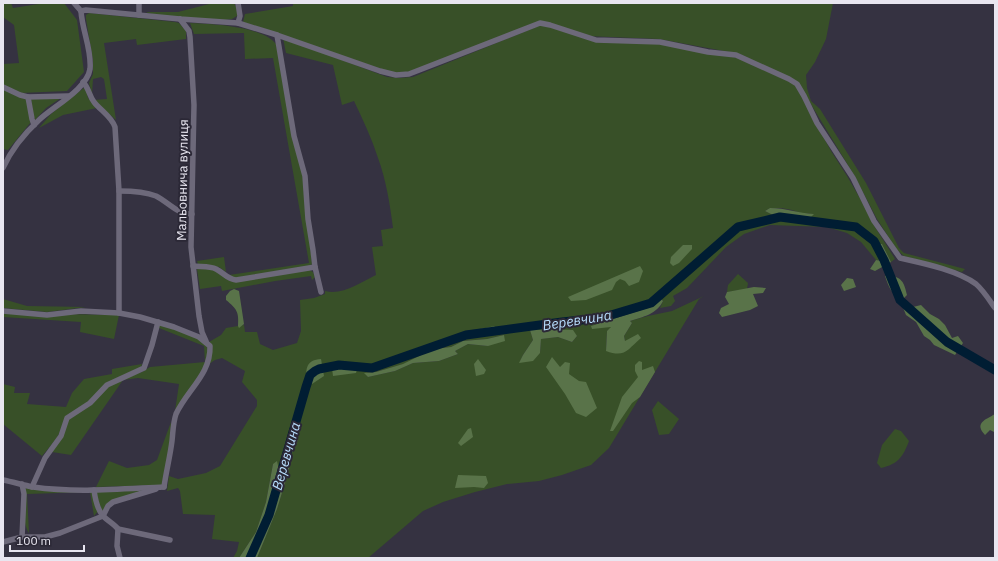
<svg xmlns="http://www.w3.org/2000/svg" width="998" height="561" font-family="'IBM Plex Sans',sans-serif">
<style>
.green{fill:#385028;fill-rule:evenodd}
.forest{fill:#597349}
.lines{fill:none;stroke-linecap:round;stroke-linejoin:round}
.river{stroke:#001d33;stroke-width:9}
.minor{stroke:#6d697a;stroke-width:5.5}
.labels{text-anchor:middle;stroke-width:4;stroke-linejoin:round;paint-order:stroke}
.street-label{font-size:13px;fill:#e8e6f0;stroke:#2b2836}
.water-label{font-size:14px;font-style:italic;fill:#b7ddfd;stroke:#2b2836}
</style>
<rect width="100%" height="100%" fill="#353241"/>
<g class="green">
<path d="M3,3H11L13,8L45,3H64L77,20L84,72L67,91L20,93L3,86V64L19,63L14,25L3,17Z"/>
<path d="M213,3H234L237,9V16L232,19L224,20C208,19 159,19 146,12H178Z"/>
<path d="M293,3H833L826,39L815,62L806,75L807,88L811,101L820,109L866,183L899,248L904,253L965,269L962,272L904,256L897,250L877,219L854,175L798,83L740,54L659,39L586,36L539,22L409,72L396,74L243,22L245,14L293,6Z"/>
<path d="M89,13L175,22L179,23L186,31V39L137,45L136,39L104,43L116,120L94,100L107,99L104,79L101,77L93,79L92,94L89,83L93,74V61L86,19V15Z"/>
<path d="M190,23C212,24 262,26 276,44L303,175L312,264L309,266L234,278L229,275L309,263L273,58L245,59L244,33L194,34Z"/>
<path d="M541,25L549,26L597,42L657,43L738,58L795,84L831,151L847,176L872,219L875,227L895,259L891,262L882,244V261L876,260L861,242L847,233L827,227L770,225L744,234L726,247L687,288L673,296L675,301L671,306L660,308L663,301L661,299L651,307L591,326L613,327L607,331L606,350L625,341L624,336L632,323L630,321L648,316L672,311L704,296L699,299L609,448L591,465L562,475L539,481L507,484L475,492L443,502L423,511L368,558H257L277,509L289,470L290,457L298,440L294,437L279,470L273,464L266,502L256,532L239,558H233L237,551L239,542L212,539L215,515L183,514L180,491L178,488L167,491L169,476L178,479L206,473L220,466L257,406V400L242,382L245,371L222,358L215,360L209,364L212,351L209,342L221,335L226,328L244,325L245,332H257L260,344L273,350L297,343L301,331L300,300L314,298L325,294V291C342,296 361,282 376,275L372,247L383,246L381,230L393,228C390,204 386,180 378,158C372,139 363,120 354,101L342,105L333,65L286,53L283,38L387,77L399,78L413,77ZM770,208H781L792,210L801,213L813,214L809,219L779,214L775,216L765,211ZM494,327L488,334L461,333L465,331ZM530,330L577,336L572,342L558,337L541,339L540,353L520,362L523,355L533,340ZM504,335L488,346L468,344L455,351L458,354L439,361L413,363L395,371L368,377L365,373L376,372L404,364L433,349L451,347L463,341L487,339Z"/>
<path d="M85,87L88,98L97,108L63,115L39,128L51,114Z"/>
<path d="M3,89L27,100L31,122L8,150L3,149Z"/>
<path d="M61,98L46,108L35,120L33,114L31,99Z"/>
<path d="M224,257L226,272L219,267L198,264L197,261Z"/>
<path d="M197,269C204,269 211,268 217,271C224,275 226,280 234,282L309,270L313,272L315,277L312,280L311,276L275,281L222,291L221,286L200,289Z"/>
<path d="M738,274L748,283L747,289L727,292L728,285Z"/>
<path d="M3,299L27,306L86,307L47,312L3,308Z"/>
<path d="M3,313L119,315L114,339L80,332L81,322L3,317Z"/>
<path d="M163,325C174,329 202,336 207,347C214,360 183,400 175,411L179,384L138,378L123,380L71,455L52,452L68,420L108,386L127,377L142,372L150,367L205,362L204,346L159,328V326Z"/>
<path d="M142,364L141,367L106,383L87,404L67,416L57,438L42,456L3,424V384L15,387L14,393H30L27,404L66,407L72,393L84,379L112,374V369Z"/>
<path d="M658,401L679,419L669,434L659,435L652,410Z"/>
<path d="M171,422L170,443L163,485L96,487L109,461L127,468L149,465L157,460Z"/>
<path d="M895,429L901,431L909,441C903,457 898,464 881,468L877,463L882,445Z"/>
<path d="M24,486L37,489L90,492H93L98,511L94,516L90,492L27,494L29,533C20,519 27,501 24,486Z"/>
<path d="M156,488L113,500L103,514L95,491Z"/>
</g>
<g class="forest">
<path d="M770,208C786,208 798,213 814,214L809,219L779,214L775,216L765,211Z"/>
<path d="M878,244H882L891,262L875,271L870,269L876,260L882,261L873,248Z"/>
<path d="M683,245H692V249L679,263L673,266L670,263L671,257Z"/>
<path d="M640,266L643,271L639,282L629,286L625,281L620,279L616,282L612,290L586,300L571,301L568,297Z"/>
<path d="M888,275C902,277 904,282 907,295L904,298C891,295 889,287 885,276Z"/>
<path d="M847,278L853,279L856,287L844,291L841,285Z"/>
<path d="M754,287L766,288L763,293L753,294L758,306L750,310L722,317L719,313L721,308L729,304L725,297L727,292Z"/>
<path d="M234,289L239,291L244,324L239,328L238,326C239,312 237,309 226,300V296L230,291Z"/>
<path d="M661,299L663,301C657,314 643,317 630,321L632,323L624,336L625,341L638,334L641,338C627,350 625,358 606,351L607,331L611,327L592,329L591,326L651,307Z"/>
<path d="M905,302L913,307L921,305L930,314L939,319L945,325L952,338L958,336L963,343L955,355L934,345L930,340L924,336L916,322L906,315L902,305Z"/>
<path d="M495,326L488,334L463,337L461,333Z"/>
<path d="M550,329L573,330L577,336L572,342L558,337L541,339L540,353L533,361L519,363L523,355L533,340L530,330Z"/>
<path d="M504,335L505,341L488,346L468,344L455,351L458,354L439,361L413,363L395,371L368,377L364,373L376,372L403,364L433,349L451,347L463,341L487,339Z"/>
<path d="M552,357L560,367L565,362L570,363L569,374L579,381L586,382L597,408L586,417L576,413L565,394L546,367Z"/>
<path d="M321,359L324,376L312,384L306,381C306,368 306,360 321,359Z"/>
<path d="M478,359L486,370L484,374L476,376L474,364Z"/>
<path d="M639,361L642,362V370L653,366L655,372L640,397L632,403L613,431H610L622,397L638,377L635,371V365Z"/>
<path d="M332,368L357,370L356,373L333,376Z"/>
<path d="M995,414V431L994,432L990,430L985,435C974,423 985,420 995,414Z"/>
<path d="M471,428L473,437L461,446L458,443L468,429Z"/>
<path d="M294,436L298,440L290,457L289,470L277,509L257,558H239L256,532L266,502L273,464L277,461L279,470Z"/>
<path d="M458,475L486,476L488,483L484,488L474,487L455,488Z"/>
</g>
<g class="lines">
<path class="river" d="M250,558L269,515L306,387L310,375L315,371L319,369L339,365L372,368L466,335L562,322L601,318L651,303L738,227L780,217L856,227L874,241L884,260L900,300L947,342L995,370"/>
<g class="minor">
<path d="M74,3L81,11"/>
<path d="M139,3V15"/>
<path d="M238,3L240,16L238,23"/>
<path d="M81,11L86,10L180,19L238,23L277,35L380,71L396,75L409,74L540,23L550,25L596,40L660,42L708,52L736,55L789,79L797,84L804,96L817,123L853,178L874,221L900,258C922,263 957,270 976,284C983,290 990,301 995,308"/>
<path d="M180,19L189,31L190,37L194,105L191,247L199,316L202,332L206,341"/>
<path d="M277,35L294,136L305,176L308,219L313,250L315,267L321,292"/>
<path d="M83,82C89,88 89,96 94,102C101,111 111,116 115,127L119,191V313"/>
<path d="M3,87L20,95L28,97L68,96"/>
<path d="M28,97L32,119L34,125"/>
<path d="M3,168C11,150 25,133 39,120C54,106 87,89 90,69C92,50 82,30 81,11"/>
<path d="M119,191C130,191 146,192 156,196C168,202 178,215 192,214"/>
<path d="M193,266C200,267 210,266 216,269C224,273 227,279 236,280L315,267"/>
<path d="M3,311L47,315L81,311L119,313L140,317L174,327L199,337L210,346C211,374 187,390 176,414C173,423 173,432 172,441C170,457 166,472 164,487"/>
<path d="M3,480C13,482 23,485 33,487C76,493 120,489 164,487"/>
<path d="M22,484L24,494L22,537"/>
<path d="M32,487L45,458L61,436L67,418L90,403L107,385L144,368L152,345L158,322"/>
<path d="M94,490C95,498 98,510 103,516C108,521 114,524 118,529L117,546L120,558"/>
<path d="M103,516L108,506L113,502L156,489"/>
<path d="M118,529L170,540"/>
<path d="M3,542L22,537H45L60,533L103,516"/>
</g>
</g>
<g class="labels">
<g class="street-label">
<text transform="translate(182 180) rotate(-89)" y="5">Мальовнича вулиця</text>
</g>
<g class="water-label">
<text transform="translate(577 320) rotate(-9)" y="5">Веревчина</text>
<text transform="translate(286 456) rotate(-74)" y="5">Веревчина</text>
</g>
</g>
<rect width="998" height="561" fill="none" stroke="#e8e6f0" stroke-width="8"/>
<path d="M10 545v6h74v-6" fill="none" stroke="#e8e6f0" stroke-width="2"/>
<text x="16" y="545" font-size="12" fill="#e8e6f0" stroke="#2b2836" stroke-width="3" paint-order="stroke">100 m</text>
</svg>
